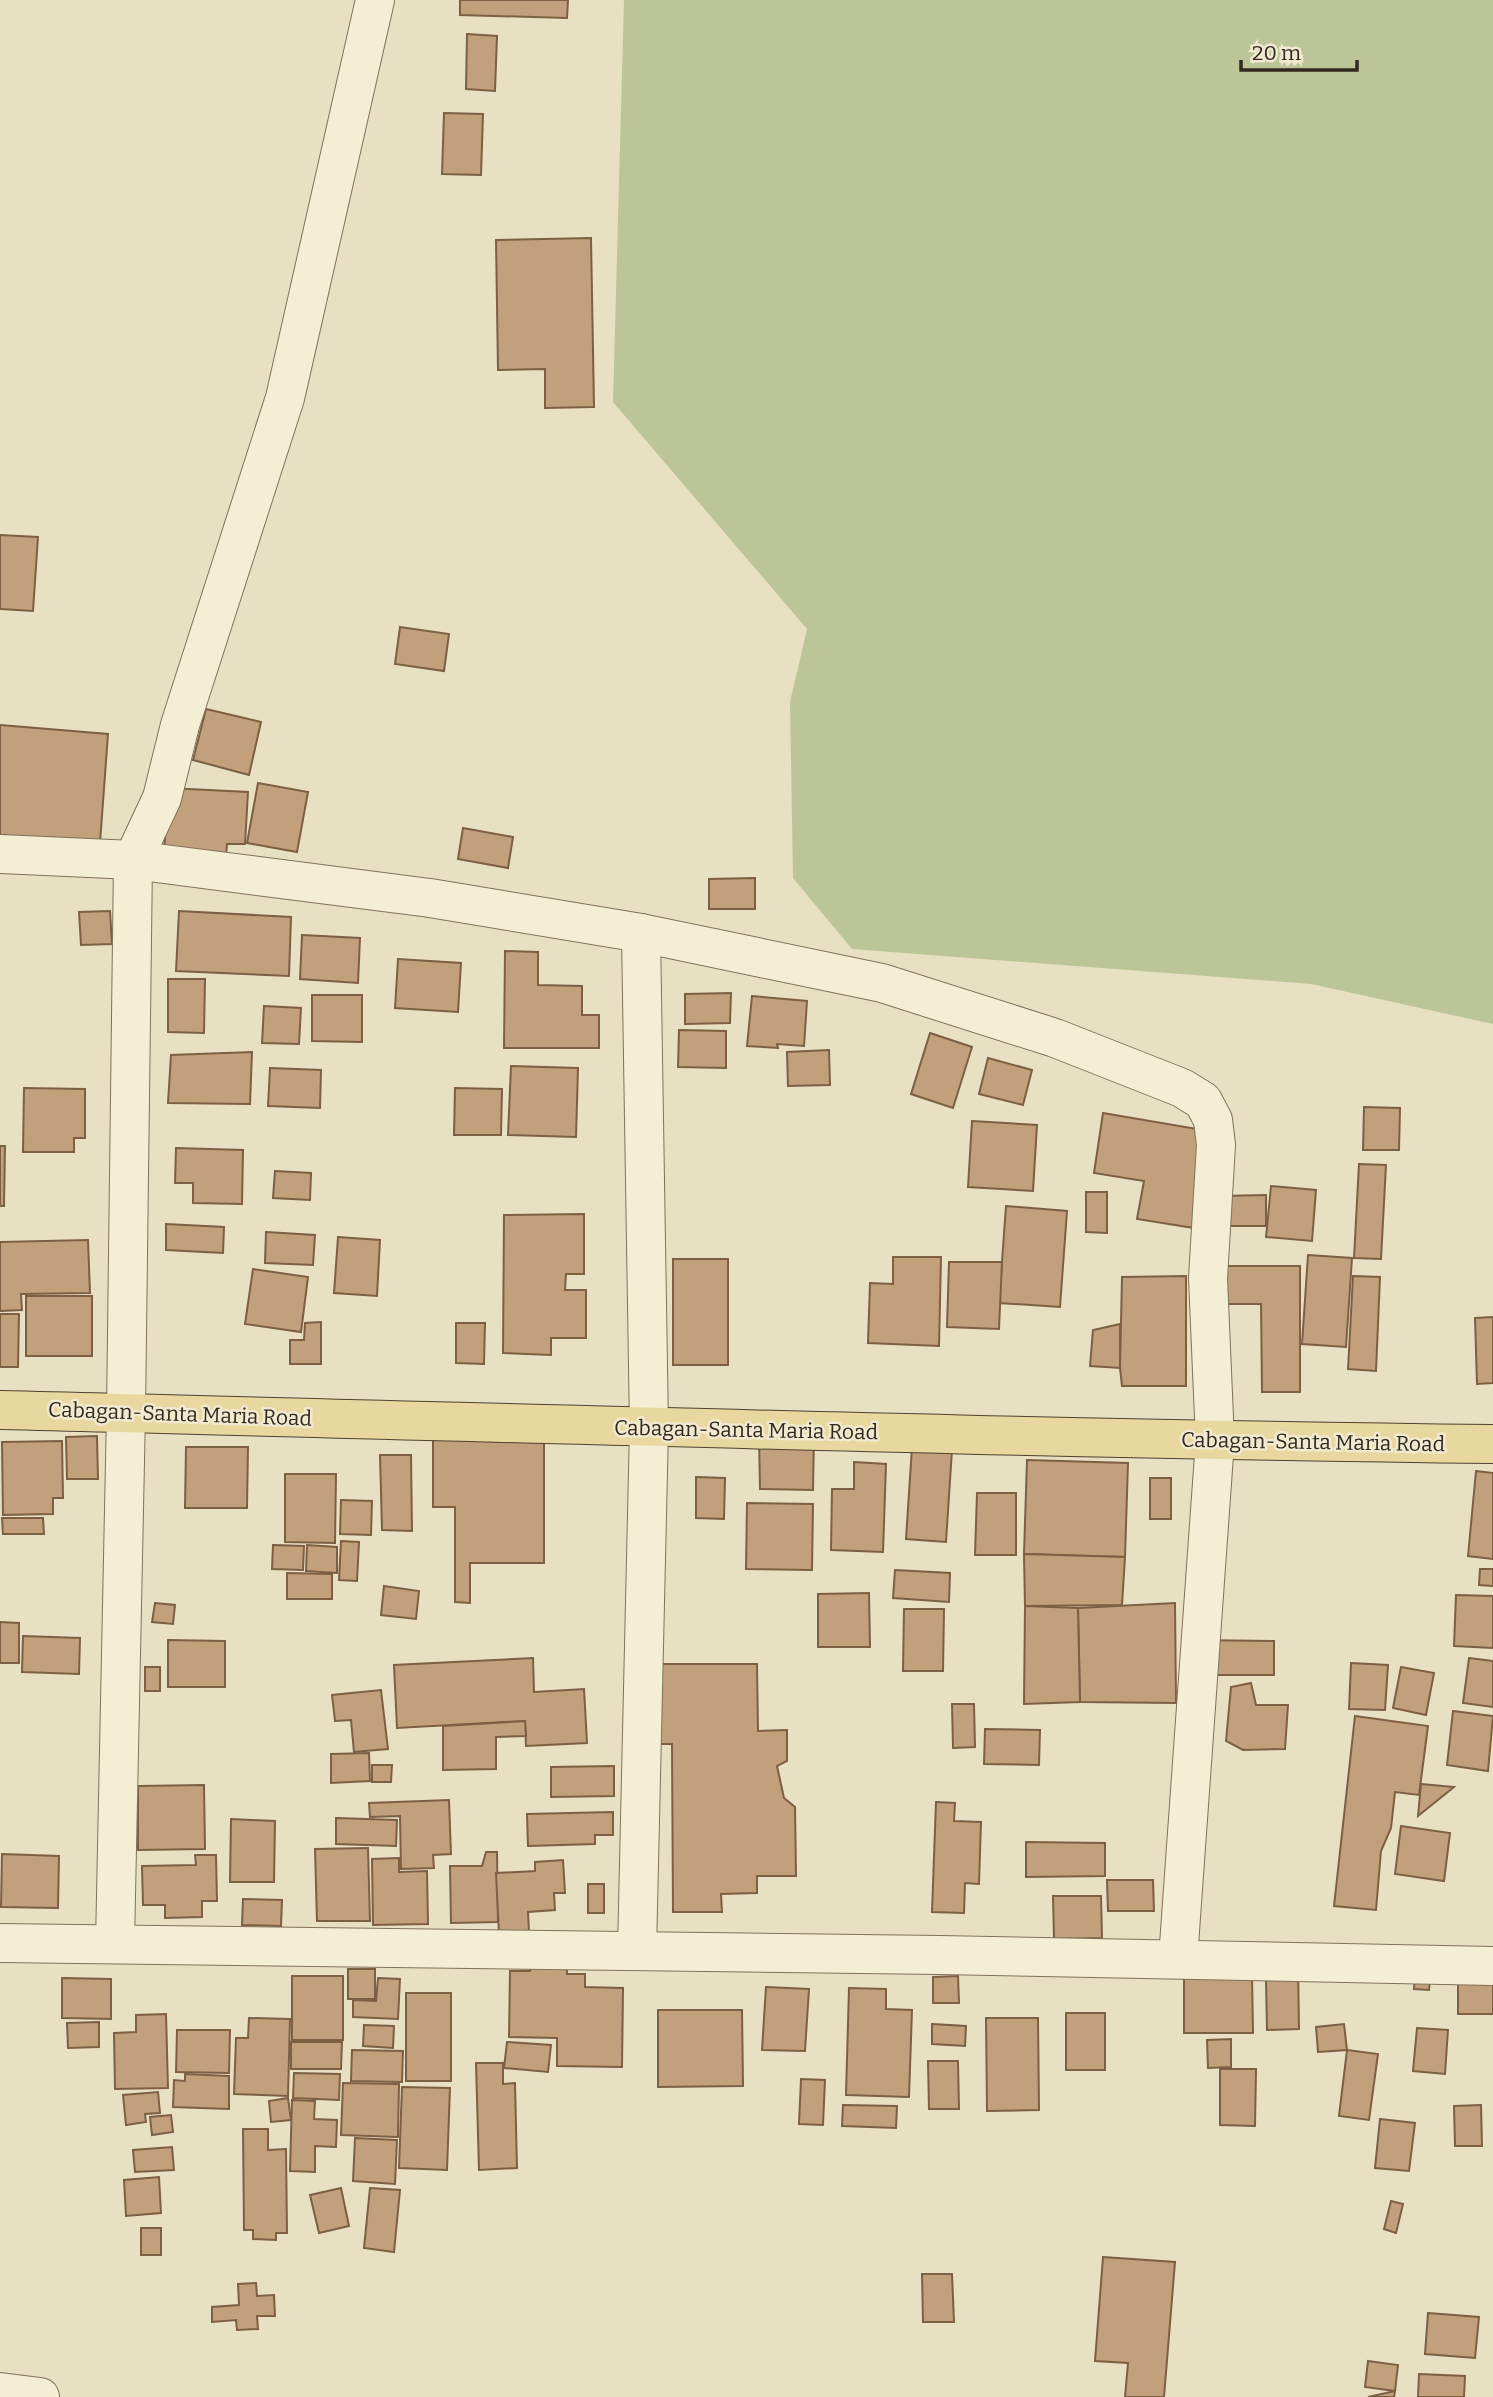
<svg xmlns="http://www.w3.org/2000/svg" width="1493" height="2397" font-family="Bitter,serif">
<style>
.green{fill:#bcc598}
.building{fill:#c3a07c;stroke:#7d5f44;stroke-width:2}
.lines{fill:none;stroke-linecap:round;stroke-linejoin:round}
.minor-casing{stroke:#80725b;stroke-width:40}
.tertiary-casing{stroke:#80725b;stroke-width:40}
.primary-casing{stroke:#4e412f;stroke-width:40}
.minor{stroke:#f4eed4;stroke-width:38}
.tertiary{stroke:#f4eed4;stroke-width:38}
.primary{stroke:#e8d79e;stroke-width:38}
.labels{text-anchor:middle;stroke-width:5;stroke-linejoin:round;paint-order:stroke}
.street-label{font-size:21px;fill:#32291e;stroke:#f1ead1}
</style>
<rect width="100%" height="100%" fill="#e8e0c2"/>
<path class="green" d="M624,0H1493V1024L1311,984L852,949L793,878L790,702L807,629L613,402Z"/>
<g class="building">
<path d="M460,0H568L567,18L460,15Z"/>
<path d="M467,34L497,36L495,91L466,89Z"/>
<path d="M444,113L483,114L481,175L442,174Z"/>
<path d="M591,238L594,407L545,408V369L498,370L496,240Z"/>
<path d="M0,535L38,537L33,611L0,609Z"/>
<path d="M400,627L449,634L444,671L395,664Z"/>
<path d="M206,709L261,722L249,775L193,760Z"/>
<path d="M0,725L108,734L100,843L0,835Z"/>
<path d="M258,783L308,792L297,852L247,843Z"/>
<path d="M168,788L248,792L245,844H227L226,856L164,853Z"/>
<path d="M463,828L513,837L508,868L458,859Z"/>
<path d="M755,878V909H709V879Z"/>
<path d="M110,911L112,944L81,945L79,912Z"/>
<path d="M179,911L291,917L289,976L176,971Z"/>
<path d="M302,935L360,938L358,983L300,979Z"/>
<path d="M505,951L538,952V985L582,986V1015H599V1048H504Z"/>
<path d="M398,959L461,963L458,1012L395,1008Z"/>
<path d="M168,979H205L204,1033L168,1032Z"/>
<path d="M731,993L730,1023L685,1024V994Z"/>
<path d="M312,995H362V1042L312,1041Z"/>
<path d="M752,996L807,1001L804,1046L777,1044L778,1048L747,1046Z"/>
<path d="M264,1006L301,1008L299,1044L262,1043Z"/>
<path d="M679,1030L726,1031V1068L678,1067Z"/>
<path d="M930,1033L972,1047L953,1108L911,1094Z"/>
<path d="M829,1050L830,1085L788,1086L787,1052Z"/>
<path d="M252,1052L250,1104L168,1103L171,1055Z"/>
<path d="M988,1058L1032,1070L1023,1105L979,1094Z"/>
<path d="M511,1066L578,1068L576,1137L508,1135Z"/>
<path d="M270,1068L321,1070L320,1108L268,1106Z"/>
<path d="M24,1088L85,1089V1138H74V1152H23Z"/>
<path d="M455,1088L502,1089L501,1135H454Z"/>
<path d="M1364,1107L1400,1108L1399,1150H1363Z"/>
<path d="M1103,1113L1209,1131L1194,1228L1137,1219L1144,1181L1094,1173Z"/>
<path d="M972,1121L1037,1125L1033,1191L968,1187Z"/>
<path d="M0,1146H5L4,1206H0Z"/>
<path d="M176,1148L243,1150L242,1204L193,1203V1183H175Z"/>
<path d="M1359,1164L1386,1165L1381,1259L1354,1258Z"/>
<path d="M275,1171L311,1173L310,1200L273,1198Z"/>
<path d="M1271,1186L1316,1190L1312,1241L1266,1237Z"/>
<path d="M1086,1192H1107V1233L1086,1232Z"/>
<path d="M1266,1195V1226H1220V1196Z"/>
<path d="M1006,1206L1067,1211L1060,1307L999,1303Z"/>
<path d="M584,1214V1274H566L565,1290H586V1338H551V1355L503,1353L504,1215Z"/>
<path d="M166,1224L224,1227L223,1253L166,1250Z"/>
<path d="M266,1232L315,1235L313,1265L265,1263Z"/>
<path d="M338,1237L380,1240L377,1296L334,1293Z"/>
<path d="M88,1240L90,1293L21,1294L22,1310L0,1311V1242Z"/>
<path d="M1308,1255L1352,1258L1346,1347L1302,1344Z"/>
<path d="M893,1257H941L939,1346L868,1343L870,1283L893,1284Z"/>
<rect x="673" y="1259" width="55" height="106"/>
<path d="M949,1262H1002L999,1329L947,1327Z"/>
<path d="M1212,1266H1300V1392H1262L1261,1304H1212Z"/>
<path d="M253,1269L308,1277L301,1332L245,1324Z"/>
<path d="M1186,1276V1386H1122L1120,1368L1122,1277Z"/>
<path d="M1353,1276L1380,1277L1376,1371L1348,1369Z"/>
<rect x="26" y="1296" width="66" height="60"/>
<path d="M0,1314H19L18,1367H0Z"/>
<path d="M1493,1317V1383L1477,1384L1475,1318Z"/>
<path d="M321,1322V1364H290V1340H304L305,1323Z"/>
<path d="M456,1323H485L484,1364L456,1363Z"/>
<path d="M1120,1324V1368L1090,1366L1093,1330Z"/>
<path d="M97,1436L98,1479H67L66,1437Z"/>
<path d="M759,1436H814L813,1490L760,1489Z"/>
<path d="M433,1439H544V1563H470V1603L455,1602V1507H433Z"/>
<path d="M62,1441L63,1498H53V1514L3,1515L2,1442Z"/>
<path d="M186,1447H248L247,1508H185Z"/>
<path d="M912,1447L952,1450L946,1542L906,1539Z"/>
<path d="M380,1455H411L412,1531L382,1530Z"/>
<path d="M1027,1460L1128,1463L1125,1557L1024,1554Z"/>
<path d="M854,1462L886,1464L883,1552L831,1550L832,1489H854Z"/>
<path d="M1476,1471L1493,1473V1559L1468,1556Z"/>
<path d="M285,1474H336L335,1543L285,1542Z"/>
<path d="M696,1477L725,1478L724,1519L696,1518Z"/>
<rect x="1150" y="1478" width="21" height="41"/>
<path d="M977,1493H1016V1555H975Z"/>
<path d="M341,1500L372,1501L371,1535L340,1534Z"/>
<path d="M747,1503L813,1504L812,1570L746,1569Z"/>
<path d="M2,1518H43L44,1534H3Z"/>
<path d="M341,1541L359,1542L357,1581L339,1580Z"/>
<path d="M273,1545L304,1546L303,1570L272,1569Z"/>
<path d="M307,1545L337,1547V1573L306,1571Z"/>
<path d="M1024,1554L1125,1557L1122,1605L1025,1606Z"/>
<path d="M1480,1569H1493V1586L1479,1585Z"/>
<path d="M895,1570L950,1573L949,1602L893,1598Z"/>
<path d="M287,1573L332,1574V1599H287Z"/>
<path d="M384,1586L419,1591L416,1619L381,1615Z"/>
<path d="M869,1593L870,1647H818V1594Z"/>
<path d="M1456,1595L1493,1596V1648L1454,1646Z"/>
<path d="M155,1603L175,1605L173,1624L152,1622Z"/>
<path d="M1175,1603L1176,1703L1080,1702L1078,1608Z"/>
<path d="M1025,1606L1078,1608L1080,1702L1024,1704Z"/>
<path d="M904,1609H944L943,1671H903Z"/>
<path d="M0,1622L19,1623V1663H0Z"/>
<path d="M23,1636L80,1638L79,1674L22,1672Z"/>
<path d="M168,1640L225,1641V1687H168Z"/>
<path d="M1194,1640L1274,1641V1675H1193Z"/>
<path d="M533,1658L534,1692L584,1689L587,1743L526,1746L525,1721L397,1728L394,1665Z"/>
<path d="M1469,1658L1493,1661V1707L1463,1703Z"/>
<path d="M1351,1663L1388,1665L1385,1710L1349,1709Z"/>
<path d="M656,1664H757L758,1731L787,1730V1761L777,1766L784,1798L795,1807L796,1876H757V1893L721,1894L722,1912H673L672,1744H657Z"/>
<rect x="145" y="1667" width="15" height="24"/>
<path d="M1401,1667L1434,1673L1426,1715L1393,1708Z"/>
<path d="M1251,1683L1256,1705H1288L1285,1749L1243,1750L1226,1741L1231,1687Z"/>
<path d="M381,1690L388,1749L354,1752L351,1720L335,1721L332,1695Z"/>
<path d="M952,1704H974L975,1747L953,1748Z"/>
<path d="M1453,1711L1493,1716L1488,1771L1447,1765Z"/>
<path d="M1355,1716L1428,1726L1419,1795L1395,1792L1391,1828L1381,1851L1376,1910L1334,1906Z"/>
<path d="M525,1721L526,1736L496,1737V1769L443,1770V1726Z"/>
<path d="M985,1729L1040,1730L1039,1765L984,1764Z"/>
<path d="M369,1753L370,1781L331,1783V1754Z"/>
<path d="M372,1765H392L391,1782H372Z"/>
<path d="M614,1766V1796L551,1797V1767Z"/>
<path d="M1421,1784L1454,1787L1418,1816Z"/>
<path d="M204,1785L205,1849L138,1850V1786Z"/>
<path d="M449,1800L451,1854L433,1855L434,1868L401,1869L400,1816L370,1817L369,1803Z"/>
<path d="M936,1802L955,1803L954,1821L981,1822L979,1884L965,1883L964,1913L932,1912Z"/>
<path d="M613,1812V1835H595V1844L528,1846L527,1814Z"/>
<path d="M336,1818L397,1820L396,1846L336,1844Z"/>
<path d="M231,1819L275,1821L274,1882H230Z"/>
<path d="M1401,1826L1450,1833L1444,1881L1395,1874Z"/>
<path d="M1026,1842L1105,1843V1876L1026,1877Z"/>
<path d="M368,1848L370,1921H317L315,1849Z"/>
<path d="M486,1852H497L498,1922L451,1923L450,1866H482Z"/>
<path d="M2,1854L59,1856L58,1908L1,1907Z"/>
<path d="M195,1855H216L217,1901H202V1917L165,1918V1905H143L142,1866L196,1865Z"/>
<path d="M399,1858V1872L427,1871L428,1924L373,1925L372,1859Z"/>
<path d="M563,1860L565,1893H554L555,1910L528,1912L529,1932L499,1934L496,1873L535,1871V1862Z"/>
<path d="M1107,1880H1153L1154,1911H1108Z"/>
<rect x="588" y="1884" width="16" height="29"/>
<path d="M1053,1896H1101L1102,1938L1054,1939Z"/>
<path d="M243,1899L282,1900L281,1926L242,1925Z"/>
<path d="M536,1956H567V1974H585V1987L623,1988L622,2067L557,2066V2038L509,2037L510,1971H530Z"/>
<path d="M1298,1963L1299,2029L1267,2030L1266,1980Z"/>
<rect x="348" y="1969" width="27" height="30"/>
<path d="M1184,1974H1252L1253,2033H1184Z"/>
<rect x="292" y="1976" width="51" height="64"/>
<path d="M958,1976L959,2003H933V1977Z"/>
<path d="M1415,1976L1430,1978L1429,1990L1414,1989Z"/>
<rect x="1458" y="1977" width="35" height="37"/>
<path d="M62,1978L111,1979V2019L62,2018Z"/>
<path d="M378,1978L400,1979L398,2019L353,2017V2000L376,2001Z"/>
<path d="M766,1987L809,1989L805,2051L762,2050Z"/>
<path d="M849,1988L886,1989V2009L912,2010L909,2097L846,2095Z"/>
<rect x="406" y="1993" width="45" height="88"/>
<path d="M658,2010H742L743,2086L658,2087Z"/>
<rect x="1066" y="2013" width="39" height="57"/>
<path d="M166,2014L168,2088L115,2089L114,2033L136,2032V2015Z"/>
<path d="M249,2018L290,2019L288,2096L234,2094L236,2038H248Z"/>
<path d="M986,2018H1038L1039,2110L987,2111Z"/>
<path d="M99,2022V2047L68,2048L67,2023Z"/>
<path d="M932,2024L966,2026L965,2046L932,2044Z"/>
<path d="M1344,2024L1347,2050L1318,2052L1316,2027Z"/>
<path d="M364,2025L394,2026L393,2048L363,2046Z"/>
<path d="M1417,2028L1448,2030L1445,2074L1413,2071Z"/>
<path d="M177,2030H230L229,2073L176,2072Z"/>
<path d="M1231,2039V2067L1208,2068L1207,2040Z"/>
<path d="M291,2042H342L341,2069H291Z"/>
<path d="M507,2042L551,2045L548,2072L504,2068Z"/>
<path d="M352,2050L403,2051L402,2082L351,2081Z"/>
<path d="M1347,2050L1378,2054L1369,2120L1339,2116Z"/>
<path d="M928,2061H958L959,2109H929Z"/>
<path d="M476,2063H503V2084L515,2083L517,2168L479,2170Z"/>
<path d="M1220,2069H1256L1255,2126L1220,2125Z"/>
<path d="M294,2073L340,2074L339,2100L293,2098Z"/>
<path d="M185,2074L229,2076V2109L173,2107L174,2080L185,2081Z"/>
<path d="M801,2079L825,2080L823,2125L799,2124Z"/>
<path d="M343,2083L399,2084L398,2137L341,2135Z"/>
<path d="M402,2087L450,2088L447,2170L399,2168Z"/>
<path d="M158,2092L160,2113L145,2114L146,2122L126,2125L123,2095Z"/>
<path d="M288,2098L291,2120L271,2122L269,2101Z"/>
<path d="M292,2100L315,2101L314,2119L337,2120L336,2147L315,2146V2172L290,2171Z"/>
<path d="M843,2105L897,2106L896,2128L842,2126Z"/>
<path d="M1481,2105L1482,2146H1455L1454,2106Z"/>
<path d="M171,2115L173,2132L152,2135L150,2117Z"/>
<path d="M1380,2119L1415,2123L1409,2171L1375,2168Z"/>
<path d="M243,2129H268V2150L286,2149L287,2233H276V2240L253,2239V2230H244Z"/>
<path d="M355,2138L397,2140L395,2184L353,2181Z"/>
<path d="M172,2147L174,2170L135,2172L133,2150Z"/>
<path d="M159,2177L161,2213L126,2216L124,2180Z"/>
<path d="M341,2188L349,2226L319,2233L310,2195Z"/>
<path d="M370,2188L400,2190L394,2252L364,2248Z"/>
<path d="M1391,2201L1403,2204L1396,2233L1384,2229Z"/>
<rect x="141" y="2228" width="20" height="27"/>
<path d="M1103,2257L1175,2262L1164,2397H1125L1128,2363L1095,2361Z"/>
<path d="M922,2274H952L954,2322H923Z"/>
<path d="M256,2283L257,2296L274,2295L275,2316H257L258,2329L237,2330L236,2320L212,2322V2307L239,2305L238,2284Z"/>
<path d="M1428,2313L1479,2317L1475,2358L1425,2354Z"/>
<path d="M1368,2361L1398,2365L1395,2391L1365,2387Z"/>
<path d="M1419,2374L1465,2376L1464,2397H1418Z"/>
<path d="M1395,2391L1394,2397H1368Z"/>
</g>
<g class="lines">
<g class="minor-casing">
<g id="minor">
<path d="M0,1943L939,1955L1493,1966"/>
<path d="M115,1944L126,1413L133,860L162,798L180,725L285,398L375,0"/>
<path d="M637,1951L649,1428L641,933"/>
<path d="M1178,1959L1215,1441"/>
<path d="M0,2392L40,2397"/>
</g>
</g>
<g class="tertiary-casing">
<path id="tertiary" d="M0,854L133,860L430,898L641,933L882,983L1055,1038L1182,1088L1203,1101L1213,1120L1216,1145L1208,1278L1215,1441"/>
</g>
<g class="primary-casing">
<path id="primary" d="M0,1410C498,1422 995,1438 1493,1444"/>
</g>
<use href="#minor" class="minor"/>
<use href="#tertiary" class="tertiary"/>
<use href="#primary" class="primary"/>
</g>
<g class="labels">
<g class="street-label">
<text transform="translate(180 1414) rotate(2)" y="7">Cabagan-Santa Maria Road</text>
<text transform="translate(746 1430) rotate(1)" y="7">Cabagan-Santa Maria Road</text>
<text transform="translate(1313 1442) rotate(1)" y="7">Cabagan-Santa Maria Road</text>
</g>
</g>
<path d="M1241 60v10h116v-10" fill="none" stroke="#32291e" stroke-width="3.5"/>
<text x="1252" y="60" font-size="21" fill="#32291e" stroke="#f1ead1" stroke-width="5" paint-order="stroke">20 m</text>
</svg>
